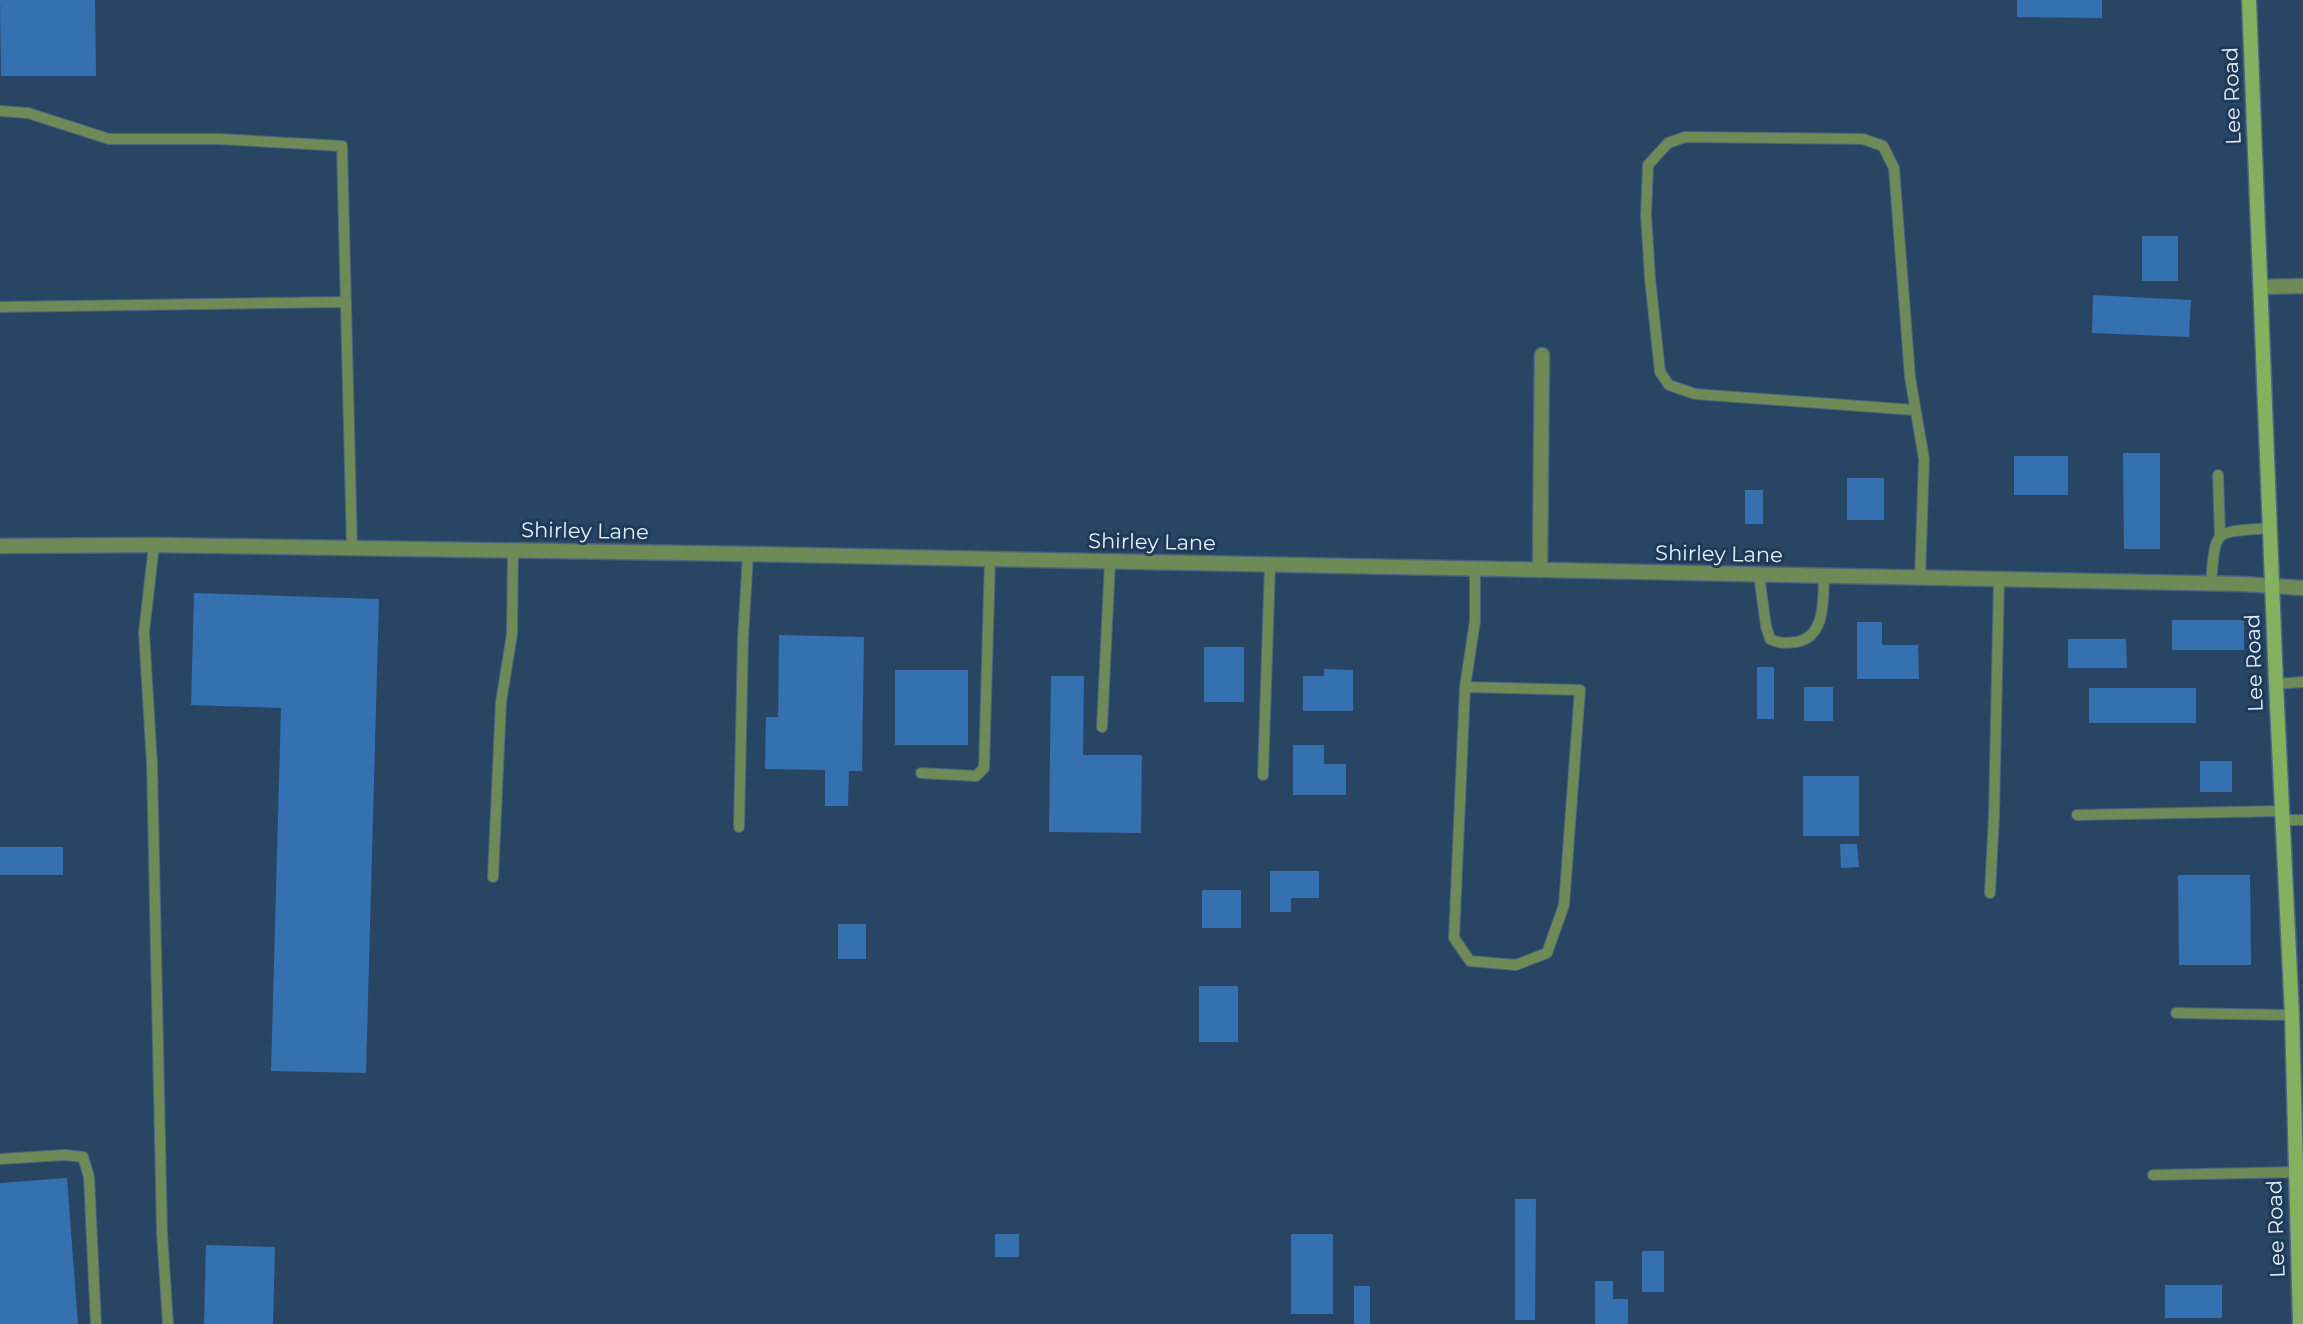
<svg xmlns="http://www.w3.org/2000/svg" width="2303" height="1324" font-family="Montserrat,sans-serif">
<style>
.building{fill:#3570b0}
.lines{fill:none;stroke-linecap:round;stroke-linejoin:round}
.service-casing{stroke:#4b647f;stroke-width:12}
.minor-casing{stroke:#4b647f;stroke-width:17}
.secondary-casing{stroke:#4b647f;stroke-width:17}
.service{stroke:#6d8a57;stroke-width:10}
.minor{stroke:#6d8a57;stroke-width:14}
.secondary{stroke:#84b05f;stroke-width:14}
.labels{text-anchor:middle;stroke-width:6;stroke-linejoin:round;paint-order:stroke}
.street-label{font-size:21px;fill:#e5effb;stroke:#1f3a58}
</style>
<rect width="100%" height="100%" fill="#294564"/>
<g class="building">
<path d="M0,0H95L96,76H1Z"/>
<path d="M2017,0H2102V18L2017,17Z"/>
<rect x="2142" y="236" width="36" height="45"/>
<path d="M2093,295L2191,300L2189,337L2092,333Z"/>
<path d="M2123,453H2160V549H2124Z"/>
<rect x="2014" y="456" width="54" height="39"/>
<rect x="1847" y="478" width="37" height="42"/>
<rect x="1745" y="490" width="18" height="34"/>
<path d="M194,593L379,599L366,1073L271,1071L281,708L191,705Z"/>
<rect x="2172" y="620" width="72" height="30"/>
<path d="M1857,622H1882V645H1918L1919,679H1857Z"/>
<path d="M779,635L864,637L862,771H849L848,806H825V770L765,769L766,717H778Z"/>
<path d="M2068,639H2126L2127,668H2068Z"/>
<rect x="1204" y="647" width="40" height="55"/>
<rect x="1757" y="667" width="17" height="52"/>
<path d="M1324,669L1353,670V711H1303V676H1324Z"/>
<rect x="895" y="670" width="73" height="75"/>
<path d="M1051,676H1084L1083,755H1142L1141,833L1049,832Z"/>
<rect x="1804" y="687" width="29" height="34"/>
<rect x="2089" y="688" width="107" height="35"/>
<path d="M1293,745H1324V764H1346V795H1293Z"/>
<rect x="2200" y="761" width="32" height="31"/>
<rect x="1803" y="776" width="56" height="60"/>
<path d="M1840,844H1857L1859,867L1841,868Z"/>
<rect x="0" y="847" width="63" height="28"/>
<path d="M1270,871H1319V898H1291V912H1270Z"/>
<path d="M2178,875H2250L2251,965H2179Z"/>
<rect x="1202" y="890" width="39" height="38"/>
<rect x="838" y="924" width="28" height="35"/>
<rect x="1199" y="986" width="39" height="56"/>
<path d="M67,1178L78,1324H0V1183Z"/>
<path d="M1515,1199H1536L1535,1320H1515Z"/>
<rect x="995" y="1234" width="24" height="23"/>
<rect x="1291" y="1234" width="42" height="80"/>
<path d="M206,1245L275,1247L273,1324H204Z"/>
<rect x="1642" y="1251" width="22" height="41"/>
<path d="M1595,1281H1613V1299H1628V1324H1595Z"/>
<rect x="2165" y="1285" width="57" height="33"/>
<rect x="1354" y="1286" width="16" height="38"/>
</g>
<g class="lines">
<g class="service-casing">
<g id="service">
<path d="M0,111L28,113L109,139H219L342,146L352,548"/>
<path d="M0,307L346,302"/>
<path d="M1915,410L1695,394L1669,385L1660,372L1650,278L1646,215L1648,165L1668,143L1685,137L1863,139L1883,146L1894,168L1910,377L1924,459L1920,578"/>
<path d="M2218,475L2220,536"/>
<path d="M154,545L144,632L152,764L162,1233L168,1324"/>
<path d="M1759,575L1766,626L1770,639C1780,644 1785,643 1796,642C1826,637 1823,600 1824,576"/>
<path d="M2211,583C2216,526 2213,533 2270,528"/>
<path d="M2276,684L2303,682"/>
<path d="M1465,687L1580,690L1564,905L1547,953L1516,965L1470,961L1454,938L1465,687L1475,621V570"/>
<path d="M1102,727L1110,562"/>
<path d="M921,773L976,776L984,768L990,559"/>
<path d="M1263,775L1270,565"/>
<path d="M2077,815L2282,811"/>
<path d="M2282,820H2303"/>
<path d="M739,827L743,639L748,554"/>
<path d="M493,877L501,702L512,634L513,551"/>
<path d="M1990,893L1994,815L1999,579"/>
<path d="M2176,1013L2292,1015"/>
<path d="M0,1159L65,1155L83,1157L89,1177L96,1324"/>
<path d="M2153,1175L2295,1172"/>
</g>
</g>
<g class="minor-casing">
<g id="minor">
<path d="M2261,287L2303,286"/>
<path d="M0,546L154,545L748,554L2243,584L2303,588"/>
<path d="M1540,570L1542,355"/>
</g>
</g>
<g class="secondary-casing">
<path id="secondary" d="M2249,0L2276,684L2292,1015L2300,1324"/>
</g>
<use href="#service" class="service"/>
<use href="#minor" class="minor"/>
<use href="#secondary" class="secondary"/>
</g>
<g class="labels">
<g class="street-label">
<text transform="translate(2232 96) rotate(-92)" y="7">Lee Road</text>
<text transform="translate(585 531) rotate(1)" y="7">Shirley Lane</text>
<text transform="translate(1152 542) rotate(1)" y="7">Shirley Lane</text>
<text transform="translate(1719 554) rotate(1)" y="7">Shirley Lane</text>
<text transform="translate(2254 663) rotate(-92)" y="7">Lee Road</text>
<text transform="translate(2276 1229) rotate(-92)" y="7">Lee Road</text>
</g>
</g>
</svg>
